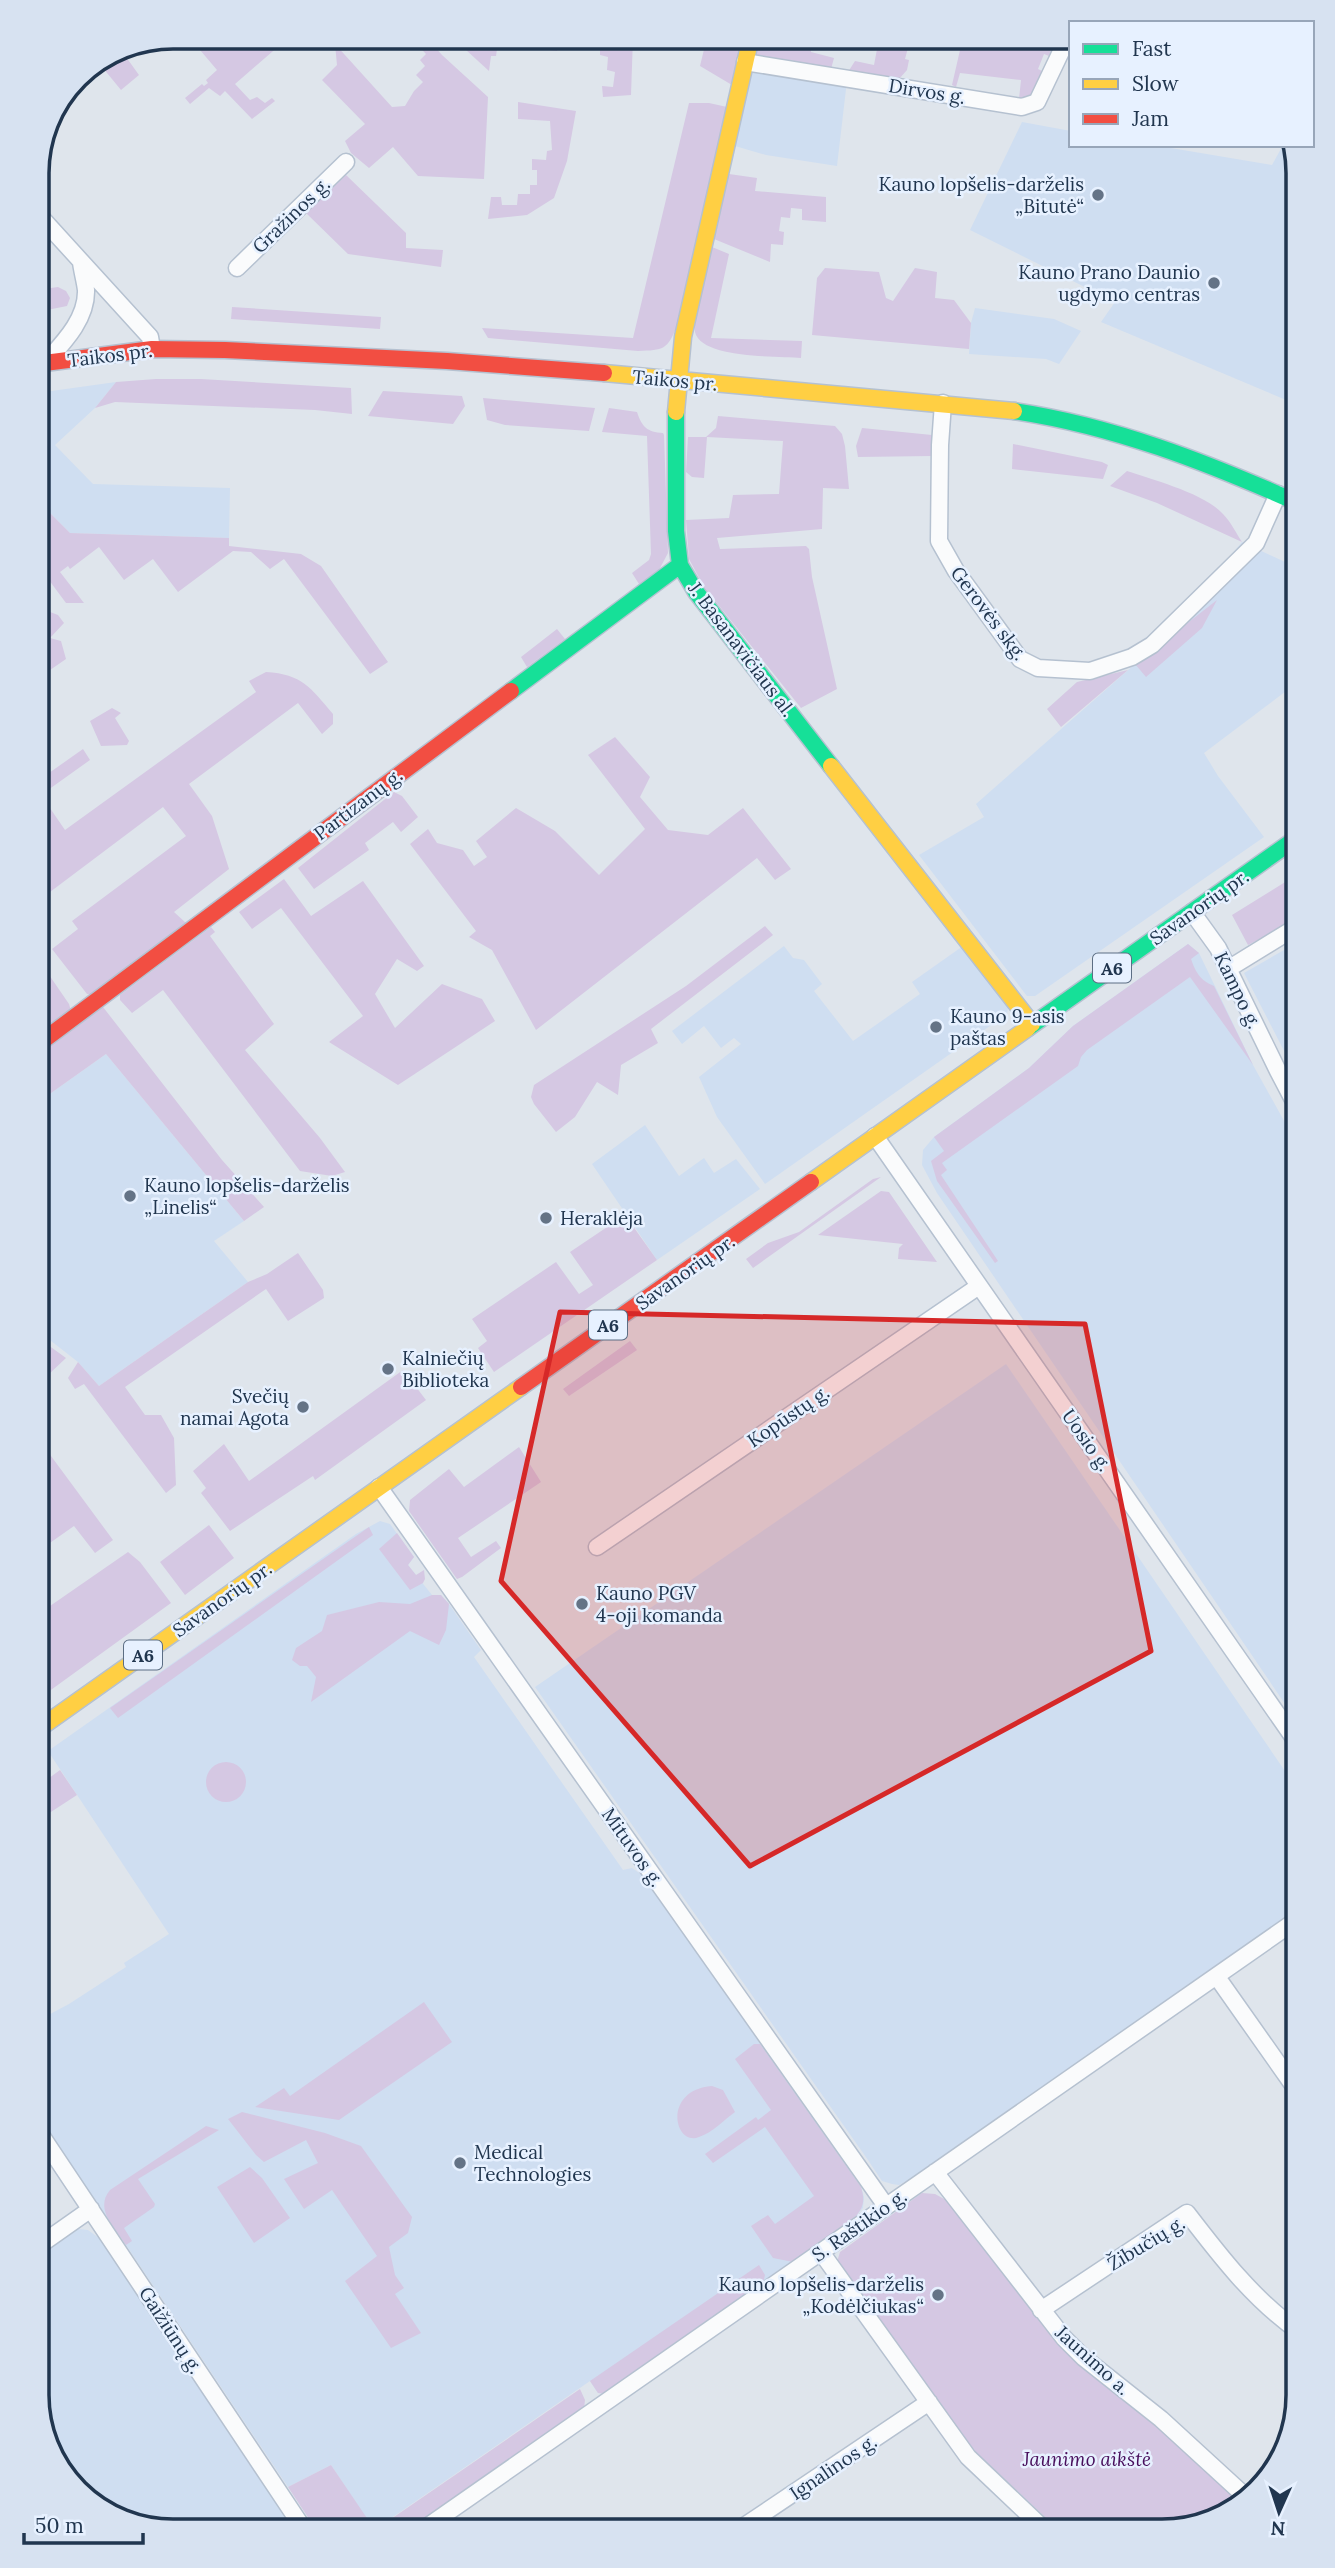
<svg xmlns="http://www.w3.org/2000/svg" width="1335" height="2568" font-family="Lora,serif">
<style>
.built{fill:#cfdef1}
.green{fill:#d5c8e3}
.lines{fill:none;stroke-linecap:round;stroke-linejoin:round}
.street-casing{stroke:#b5c1d0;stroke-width:19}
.fast-casing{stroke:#b5c1d0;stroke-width:19}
.slow-casing{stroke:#b5c1d0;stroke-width:19}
.jam-casing{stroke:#b5c1d0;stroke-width:19}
.street{stroke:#fafbfc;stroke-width:16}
.fast{stroke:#16e098;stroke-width:16}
.slow{stroke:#ffcf43;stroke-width:16}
.jam{stroke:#f24e42;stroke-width:16}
.marked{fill:#d62828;fill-opacity:0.2;stroke:#d62828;stroke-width:5;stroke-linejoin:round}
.poi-dot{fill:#647386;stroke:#e7f1ff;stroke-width:2.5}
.labels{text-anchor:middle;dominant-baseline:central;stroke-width:5;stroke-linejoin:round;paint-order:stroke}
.shield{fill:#e7f1ff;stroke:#5c6e84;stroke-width:2}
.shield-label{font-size:18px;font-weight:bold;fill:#21364f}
.street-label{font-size:19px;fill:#21364f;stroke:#e7f1ff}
.poi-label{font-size:19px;fill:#21364f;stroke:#e7f1ff;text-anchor:start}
.park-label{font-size:19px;font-style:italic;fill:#470e5c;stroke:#e7f1ff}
.rim{fill:none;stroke:#21364f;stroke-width:3.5}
</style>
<rect width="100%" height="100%" fill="#dfe5ec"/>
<path class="built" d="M756,56l92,16 -11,94 -71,-11 -31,-9z
M1022,122l49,9v14h82l119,20 11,-20h10l5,28v232l-197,-83 14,-20 -145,-72z
M975,308l79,11 27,12 -22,33 -13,-5 -77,-5 2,-31z
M116,382l-21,26 -40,37 38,39 137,4 -1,50 -159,-5 -33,-33 10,-12 -10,-10v-85z
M1242,542l56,26v114l-94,71 14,23 46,61 -229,159h-8l-108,-141 65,-38 -8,-13 159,-140 31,-39 39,-39z
M1298,942v136l-54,-105z
M1188,944l11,9 54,112 45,81v577l-361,-530 -15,-28 1,-15 11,-13 95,-69 44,-42z
M784,946l9,12 11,2 18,24 -8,7 39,50 67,-47 -8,-12 51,-36 45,62 -1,6 -242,170 -48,-67 -18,-40 42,-33 -7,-6 -13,10 -17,-22 -22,18 -10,-13z
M106,1054l138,167 -30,20 34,41 -149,104 -21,-24 -41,-32v-227z
M645,1125l34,51 25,-18 10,15 22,-14 24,30 -103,71 -65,-96z
M1006,1364l292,426v119l-382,267 -17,9 -7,-1 -10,-3 -14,-21 -333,-473z
M380,1521l10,3 24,33 -6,8 24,30h9l8,9 32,46 -7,7 149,213 9,-2 9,6 220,313 3,10 -1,11 -8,9 -249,177 -8,-1 -8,-12 -216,149 -43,-65 -43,22 -162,-242 -89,-129v-95l32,-17 57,-37 -2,-4 45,-29 -121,-183 308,-217z
M77,2229l11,1 11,8 195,293h-130l-67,-23 -50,-60 -10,-53v-139z"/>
<path class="green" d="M189,37h96l2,2 -52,45 15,16 7,-3 8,6 7,-5 3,3 -23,18 -27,-28 -5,5 -11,-8 -19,16 -5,-6 17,-14 2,2 4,-3 -2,-3 11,-10z
M410,37h16l16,18 46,42 -4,82 -66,-3 -25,-29 -24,21 -18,-15 -6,-12 20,-17 -43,-44 15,-15 -2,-21 57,63 13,-1 9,-15 9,-9 -7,-7 9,-9 -5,-6 6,-6z
M457,37h176l-2,58 -28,2 -1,-11 11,1 2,-15 -8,-2 1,-13 -8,-2v-6l-42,-6 -1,8 -29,-4v-7l-18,-2 -1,5 -11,-1 -2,14h-5l-2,15 -35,-32z
M707,37h36l-11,48 -32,-19z
M761,37h43l-2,9 9,3v3l23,6 -3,11 -75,-13z
M860,37h54l-2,7h-3l-4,15 4,1 -2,10 -8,9 -51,-7 7,-11 19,4 4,-21 -19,-4z
M963,37h87l5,2 -6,17 -5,-2 -6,15 4,2 -10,24 -13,4 2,-19 -61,-7 -4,14 -4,-2z
M124,46l-3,4 18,25 -18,15 -23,-28z
M518,102l58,9 -9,50 -13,37 -27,17 -39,4 3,-22h10l1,8h15l1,-11h12v-9h7v-15h-5v-11l14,1 1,-9 5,-1 -2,-29 -32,-2z
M689,103h20l18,4 -50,219c-10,24 -13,24 -39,25l-150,-13 -6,-10 151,10z
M729,174l28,4 -2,13 71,6v25l-24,-2v-11l-11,-1 -1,10 -9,-1 -2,14 5,1 -1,13 -12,-1 -1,18 -56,-23z
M346,175l60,58v15l37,2 -2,17 -93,-13 -42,-41z
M712,247l17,7 -18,84 91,3 -1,17c-22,-2 -100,1 -106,-26 -3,-14 13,-68 17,-85z
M825,268l54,4 7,26 7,3 22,-33 22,4 -2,26 19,2 17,23 -2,26 -157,-14 5,-57z
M58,287l8,4 4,7 -3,8 -30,6v-22z
M232,307l149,10 -1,12 -149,-10z
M156,379h45l150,9 1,26 -37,-4 -200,-8 -20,6 21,-26z
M383,391l79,5 3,10 -12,18 -85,-8z
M483,398l112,10 -6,23 -84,-6 -18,-5z
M609,408l28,4c5,15 10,20 26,21l1,2 4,118 -9,17 -20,14 -7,-11 17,-13 2,-6 -4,-118 -45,-4z
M718,416l117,10 7,8 3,12 4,43 -26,-1 -1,41 -105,9 3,11 86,-3 3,3 3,28 25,112 -36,19 -97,-121 -15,-28 -3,-39 43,-2 4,-23 46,-1 4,-53 -76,-4 -3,41 -12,-1 -6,-5 2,-35h18l10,-9z
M862,428l70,7 5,10 -5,11 -74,1 -2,-11z
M1013,444l89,18 6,3 -5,14 -91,-10z
M1127,471c26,9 77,22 96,43 8,8 13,19 19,28l-85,-39 -47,-17z
M37,500l33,33 159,5v8l72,8 20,12 67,96 -18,12 -86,-115 -14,10 -19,-17 -18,-1 -55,41 -25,-33 -29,21 -25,-33 -29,22 -2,-3 -8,6 24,31h-18l-29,-39z
M1217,600l-15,28 -56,49 -11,-13z
M37,607l21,8 6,8 -14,15 11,3 5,18 -29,20z
M557,629l8,10 -38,28 -6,-10z
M1128,670l-67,57 -14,-18 30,-27z
M266,672c36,2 45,16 67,42v10l-11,10 -24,-31 -109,81 23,32 17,53 -55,43 12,11 -94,72 -5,-1 -35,-45 26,-20 -6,-8 114,-85 -23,-29 -113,85 -13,-18v-118l12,17 34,-24 7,11 -49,35 24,35 191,-138 -7,-11z
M112,708l9,5 -6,5 14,23 -2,4 -26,1 -11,-25z
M615,737l35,40 -10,20 28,33 40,5 35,-27 48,61 -16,11 -18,-22 -221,172 -44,-80 -23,-13 7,-6 -66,-87 18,-15 9,14 26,7 11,16 13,-9 -11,-16 40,-33 39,23 44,44 46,-46 -57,-74z
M394,792l8,4 16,21 -17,15 -8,-10 -28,21 4,7 -55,39 -16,-21z
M1298,874v45l-50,26 -16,-30z
M284,879l27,37 52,-35 61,85 -7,5 -20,-12 -22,35 20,34 47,-44 40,15 13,22 -97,64 -69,-43 34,-26 -82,-108 -29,21 -13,-17z
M765,926l8,9 -122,94 7,14 -37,22 -3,30 -21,-13 -22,35 -19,15 -22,-28 -3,-7 3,-12 152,-99z
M211,927l4,5 -5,4 64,88 -29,26 75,88 25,34 -13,4 -32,-5 -137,-181 -31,23 -12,-13v-5z
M1188,944l11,9 -8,6c5,14 9,21 23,27l39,79 -63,-88 -103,73 -6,7 -3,9 -136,97 5,7 -6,5 57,86 -3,2 -58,-82 -6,-20 13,-10 -10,-14 95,-69 44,-42z
M45,969l24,35 2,7 -34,25v-62z
M103,1007l119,153 42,47 -20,14 -138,-167 -69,49v-47z
M881,1177l-128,91 -7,-9 22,-16 31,-11 74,-53z
M881,1191l8,1 48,70 -39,-3 1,-11 4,-4 -85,-9z
M625,1215l32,45 -163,112 -16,-24 9,-7 -15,-22 84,-57 23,32 14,-9 -23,-33z
M298,1253l25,37 1,8 -36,23 -22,-32 -141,98 20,28h16l13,23 2,47 -10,8 -82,-109 -9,5 -7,-11 10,-16 21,24 149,-104 19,-8z
M37,1337l29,21 -19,18 -10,-15z
M630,1341l7,9 -68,46 -6,-7z
M403,1370l23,30 -111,80 -2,-4 -83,55 -29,-38 5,-5 -13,-17 31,-27 25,37z
M37,1437l76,103 -18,13 -21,-27 -37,26z
M519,1447l22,35 -83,56 13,19 25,-16 5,7 -39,29 -5,2 -48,-68 1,-11 39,-31 15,18z
M209,1525l25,33 -49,37 -25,-33z
M369,1527l4,8 -255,183 -8,-10z
M397,1533l17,24 -6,8 8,10 8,-5 1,9 -2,4 -13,7 -31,-41z
M128,1552l12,10 31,41 -134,97v-85z
M432,1595h9l8,9 -3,26 -7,15 -29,-14 -99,71 5,-25 -9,-11h-7l-8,-6 4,-12 26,-17 5,-16 52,-13 31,2z
M206 1782a20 20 0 1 1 40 0a20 20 0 1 1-40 0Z
M60,1770l17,25 -40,26v-34z
M424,2002l28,40 -113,78 -84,-13 29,-19 6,8z
M754,2044h6l101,143c4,13 3,20 -6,30l-62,45 -20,-4 -22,-32 17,-11 7,9 39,-28 -49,-69 -52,36 -8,-9 51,-37 2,3 13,-10 -36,-51z
M712,2086l11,4 12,22c-10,7 -23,21 -36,25 -25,10 -37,-47 13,-51z
M242,2112l83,21 36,13 51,71 -4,16 -19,14 6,28 9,13 -9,6 26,39 -30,15 -46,-67 32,-25 -45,-66 -28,19 -20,-30 34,-16 -12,-23 -42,22 -8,-7 -28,-36z
M206,2126l13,4 -81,49 17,25 -1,3 -30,21 8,13 -6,4c-11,-17 -32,-36 -16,-55z
M250,2167l12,11 28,40 -36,25 -37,-56z
M922,2193l13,1 11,6 104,134 128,108 62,57 -25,22 -53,10h-102l-83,-78 -25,-30 -115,-161 3,-10z
M759,2265l6,10 -2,8 -157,111 -8,-1 -8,-12z
M580,2389l5,11 -1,9 -176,122h-91l-29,-44 43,-22 44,65z"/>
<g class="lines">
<g class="street-casing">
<path id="street" d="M745,62l277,45 15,-5 31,-65
M37,213l113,124 2,12
M237,268l109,-106
M45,363c18,-20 42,-44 41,-73 -1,-9 -4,-19 -5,-28
M943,403l-3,42 -1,96 17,30 64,88 18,9 52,3 42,-14 20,-12 104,-102 22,-49
M1192,912l26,36 60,123 20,38
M1228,969l70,-43
M875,1136l423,608
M379,1487l507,719
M597,1547l382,-261
M1217,1977l81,115
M37,2129l268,402
M935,2172l129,166 20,20 77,61 84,77
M37,2247l54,-38
M821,2252l147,205 78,74
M1041,2310l146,-97c33,43 66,86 111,118
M421,2531l877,-612
M737,2531l192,-129"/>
</g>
<g class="fast-casing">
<path id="fast" d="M1014,411c100,15 192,51 284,92
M676,412v119l4,34 16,27 135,174
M511,691l169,-126
M1028,1028l270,-191"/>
</g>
<g class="slow-casing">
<path id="slow" d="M604,373l410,38
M676,412l7,-75 68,-300
M831,766l201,258
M811,1182l217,-154
M37,1730l484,-343"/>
</g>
<g class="jam-casing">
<path id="jam" d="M37,364l115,-15 73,1 222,11 157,12
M37,1045l474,-354
M521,1387l290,-205"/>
</g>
<use href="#street" class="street"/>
<use href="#fast" class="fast"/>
<use href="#slow" class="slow"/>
<use href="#jam" class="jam"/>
</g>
<path class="marked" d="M560,1312l525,12 66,327 -401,215 -249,-285z"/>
<g class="poi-dot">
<circle cx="1098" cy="195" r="7"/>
<circle cx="1214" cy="283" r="7"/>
<circle cx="936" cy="1027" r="7"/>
<circle cx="130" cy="1196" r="7"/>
<circle cx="546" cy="1218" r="7"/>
<circle cx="388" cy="1369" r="7"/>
<circle cx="303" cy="1407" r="7"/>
<circle cx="582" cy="1604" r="7"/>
<circle cx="460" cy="2163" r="7"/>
<circle cx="938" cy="2295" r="7"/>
</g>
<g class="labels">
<g class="shield">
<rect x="1093" y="953.5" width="38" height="29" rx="5"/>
<rect x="589" y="1310.5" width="38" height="29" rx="5"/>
<rect x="124" y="1640.5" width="38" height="29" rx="5"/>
</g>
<g class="shield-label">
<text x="1112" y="968">A6</text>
<text x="608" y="1325">A6</text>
<text x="143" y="1655">A6</text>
</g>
<g class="street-label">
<text transform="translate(927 91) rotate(9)">Dirvos g.</text>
<text transform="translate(291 215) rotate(-44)">Gražinos g.</text>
<text transform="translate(110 355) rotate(-7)">Taikos pr.</text>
<text transform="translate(675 380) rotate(5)">Taikos pr.</text>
<text transform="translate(989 613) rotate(53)">Gerovės skg.</text>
<text transform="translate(742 649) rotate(53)">J. Basanavičiaus al.</text>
<text transform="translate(358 804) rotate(-37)">Partizanų g.</text>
<text transform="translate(1199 907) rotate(-35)">Savanorių pr.</text>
<text transform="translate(1238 990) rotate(64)">Kampo g.</text>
<text transform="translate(685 1272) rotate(-35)">Savanorių pr.</text>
<text transform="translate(788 1416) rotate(-34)">Kopūstų g.</text>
<text transform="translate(1087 1440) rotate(55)">Uosio g.</text>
<text transform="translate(222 1599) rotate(-35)">Savanorių pr.</text>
<text transform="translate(633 1847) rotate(55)">Mituvos g.</text>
<text transform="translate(859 2225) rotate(-35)">S. Raštikio g.</text>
<text transform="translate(1146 2243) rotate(-31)">Žibučių g.</text>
<text transform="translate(171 2330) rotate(57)">Gaižiūnų g.</text>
<text transform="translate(1093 2360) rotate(42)">Jaunimo a.</text>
<text transform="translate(833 2467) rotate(-34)">Ignalinos g.</text>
</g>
<g class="poi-label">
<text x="1084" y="184" text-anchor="end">Kauno lopšelis-darželis<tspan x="1084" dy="22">„Bitutė“</tspan></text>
<text x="1200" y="272" text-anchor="end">Kauno Prano Daunio<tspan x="1200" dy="22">ugdymo centras</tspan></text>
<text x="950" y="1016">Kauno 9-asis<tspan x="950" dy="22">paštas</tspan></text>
<text x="144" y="1185">Kauno lopšelis-darželis<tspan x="144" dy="22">„Linelis“</tspan></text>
<text x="560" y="1218">Heraklėja</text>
<text x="402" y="1358">Kalniečių<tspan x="402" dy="22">Biblioteka</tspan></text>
<text x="289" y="1396" text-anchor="end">Svečių<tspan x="289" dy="22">namai Agota</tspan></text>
<text x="596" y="1593">Kauno PGV<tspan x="596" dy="22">4-oji komanda</tspan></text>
<text x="474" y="2152">Medical<tspan x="474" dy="22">Technologies</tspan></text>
<text x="924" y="2284" text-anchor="end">Kauno lopšelis-darželis<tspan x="924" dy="22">„Kodėlčiukas“</tspan></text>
</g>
<g class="park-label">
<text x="1087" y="2459">Jaunimo aikštė</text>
</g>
</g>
<path d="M0 0H1335V2568H0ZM173 49H1162A124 124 0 0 1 1286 173V2395A124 124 0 0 1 1162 2519H173A124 124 0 0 1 49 2395V173A124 124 0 0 1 173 49Z" fill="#d7e2f1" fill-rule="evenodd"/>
<path class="rim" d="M173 49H1162A124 124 0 0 1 1286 173V2395A124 124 0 0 1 1162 2519H173A124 124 0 0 1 49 2395V173A124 124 0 0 1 173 49Z"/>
<rect x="1069" y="21" width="245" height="126" fill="#e7f1ff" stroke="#98a6b9" stroke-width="2"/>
<rect x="1083" y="44" width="35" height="10" fill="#16e098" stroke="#98a6b9" stroke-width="2"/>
<text x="1132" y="56" font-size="21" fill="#21364f">Fast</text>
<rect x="1083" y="79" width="35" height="10" fill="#ffcf43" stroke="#98a6b9" stroke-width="2"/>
<text x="1132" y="91" font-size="21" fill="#21364f">Slow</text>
<rect x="1083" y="114" width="35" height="10" fill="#f24e42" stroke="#98a6b9" stroke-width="2"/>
<text x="1132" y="126" font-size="21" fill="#21364f">Jam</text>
<g transform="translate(1279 2512) rotate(183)" stroke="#e7f1ff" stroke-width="5" paint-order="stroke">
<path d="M0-5L12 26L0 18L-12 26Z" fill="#21364f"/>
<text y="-10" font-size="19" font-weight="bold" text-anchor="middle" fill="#21364f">N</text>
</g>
<path d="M24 2533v10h119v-10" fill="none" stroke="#21364f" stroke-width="3.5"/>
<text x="35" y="2533" font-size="21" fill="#21364f" stroke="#e7f1ff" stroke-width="5" paint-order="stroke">50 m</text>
</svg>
